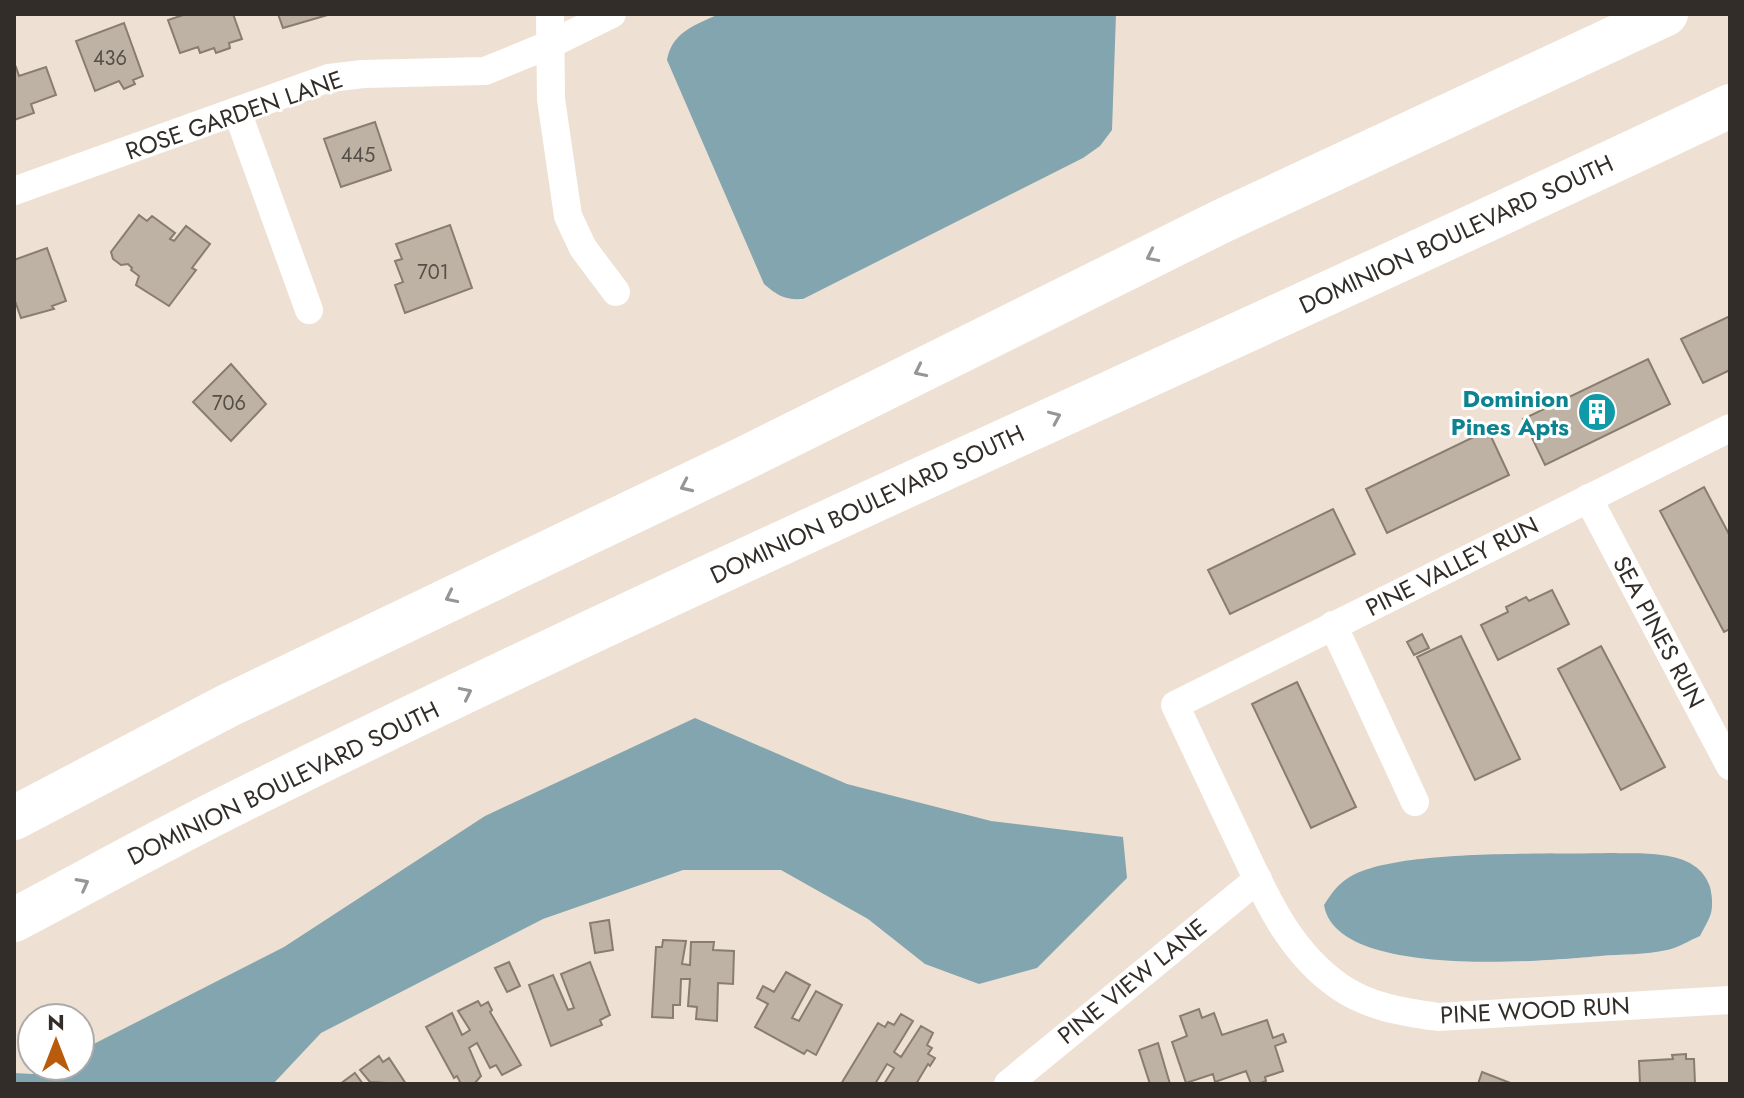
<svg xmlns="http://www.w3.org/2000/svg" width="1744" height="1098" font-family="Jost,sans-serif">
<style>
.water{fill:#83a5af}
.building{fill:#beb2a4;stroke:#887d6f;stroke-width:2}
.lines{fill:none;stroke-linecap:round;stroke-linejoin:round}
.minor{stroke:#fff;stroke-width:28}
.motorway{stroke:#fff;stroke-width:44}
.oneway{stroke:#989694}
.labels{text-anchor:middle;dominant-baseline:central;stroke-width:6;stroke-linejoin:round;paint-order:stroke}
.number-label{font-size:20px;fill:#554e47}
.street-label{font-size:24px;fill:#322d28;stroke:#fff}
.culture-label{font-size:24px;font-weight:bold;fill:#0d838f;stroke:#fff;text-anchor:end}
</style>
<rect width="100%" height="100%" fill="#eee1d3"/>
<path class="water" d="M719,14h397l-4,116 -12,16 -17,12 -280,141c-18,1 -25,-3 -39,-15l-97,-224c5,-28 28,-35 52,-46z
M695,718l152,66 144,37 132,16 4,41 -90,90 -58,16 -54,-20 -57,-45 -87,-49h-98l-140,49 -222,114 -48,51h-259v-11l19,1 17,-8h30v-15l204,-104 201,-131z
M1609,853c32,1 89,-5 101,34 2,8 3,18 1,26 -2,7 -7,15 -11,23 -10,4 -22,12 -33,14 -21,5 -46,4 -67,6 -56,5 -264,24 -276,-51 7,-11 13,-20 24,-27 46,-30 201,-23 261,-25z"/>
<path class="building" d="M186,14h47l9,25 -13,4 1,5 -14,5 -2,-5 -14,5 -2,-6 -18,6 -12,-33z
M278,14h53l-48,14z
M124,23l19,53 -10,4 2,4 -11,5 -5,-8 -24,10 -19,-50z
M16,67l3,9 27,-9 10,28 -25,9 3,9 -20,7v-52z
M375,122l16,48 -50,17 -17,-48z
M139,215l8,6 5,-5 23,17 -5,6 4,2 12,-15 24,18 -18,24 4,2 -27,36 -33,-21 3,-9 -8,-6 1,-2 -4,-4 -7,1 -8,-6 -2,-7z
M450,225l22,63 -67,25 -10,-28 8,-3 -8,-21 7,-2 -6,-15z
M47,248l19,53 -14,5 2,3 -33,9 -7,-20v-38z
M1730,316v54l-27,13 -22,-44z
M1648,359l22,45 -125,61 -22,-46z
M231,364l35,40 -35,37 -38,-39z
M1488,430l21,45 -122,58 -21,-44z
M1704,487l26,49v93l-6,3 -64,-121z
M1333,509l22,45 -125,60 -22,-44z
M1552,590l17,34 -71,36 -17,-35 27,-13 -2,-5 20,-10 3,4z
M1422,634l7,14 -15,7 -7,-13z
M1461,636l59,123 -45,21 -58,-123z
M1601,646l64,121 -44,23 -63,-121z
M1297,682l59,125 -45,21 -59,-124z
M609,920l4,30 -18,3 -5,-30z
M663,940l23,1 -4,23 8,1 1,-23h23l-1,8 21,1 -1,33 -15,-1 -1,38 -21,-2 1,-12 -9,-1 2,-27h-9l-1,26h-7v13l-21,-1 4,-70h6z
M509,962l11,24 -13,6 -12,-24z
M590,962l20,53 -10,5 2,5 -51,21 -22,-61 24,-10 15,35 6,-2 -13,-34z
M786,972l24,13 -18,33 7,3 17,-30 26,14 -26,50 -9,-5 -3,4 -49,-27 13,-23 -11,-6 6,-12 11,6z
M478,1001l3,5 7,-4 4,8 -2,2 31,53 -19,10 -6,-10 -6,3 -13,-25 -8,5 12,28 -7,8h-13l-4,-8 -3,2 -28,-51 26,-14 10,22 8,-5 -12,-19z
M1199,1009l3,9 12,-5 8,22 45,-15 6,18 10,-4 3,8 -11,4 8,25 -18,6 1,4 -8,3h-7l-5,-13 -31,11 -2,-8 -27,9 -14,-41 15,-6 -7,-20z
M901,1014l12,7 -19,31 7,5 20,-31 12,7 -6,12 5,3 -4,6 7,4 -5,8 -2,-2 -12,20h-32l10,-16 -7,-4 -12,20h-34l37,-61 7,4 3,-5 6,3z
M1158,1043l12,41h-20l-11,-34z
M1686,1054v5h8l1,25h-55l-1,-23 34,-2 -1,-4z
M379,1056l4,6 6,-4 17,26 -36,-2 -10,-12z
M1482,1072l31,12h-35z
M355,1073l8,11h-23z"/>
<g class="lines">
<path class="minor" d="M550,14l1,85 17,117 15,32 33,44
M237,111l72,199
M14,191l315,-113 34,-4 122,-3 66,-27 61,-30
M1730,428l-555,277c20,42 40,84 60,127 28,58 50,117 105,155 29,20 63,25 98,30l292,-17
M1588,498l142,268
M1333,625l82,177
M1008,1084l250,-205"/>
<path class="motorway" d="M14,818l213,-112 518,-248 477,-237 444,-207
M14,920c76,-40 151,-82 228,-120 490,-243 994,-459 1488,-694"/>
</g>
<defs><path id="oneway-chevron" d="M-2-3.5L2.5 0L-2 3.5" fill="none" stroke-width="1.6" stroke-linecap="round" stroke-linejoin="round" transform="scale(2)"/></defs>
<g class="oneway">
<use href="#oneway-chevron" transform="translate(1152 256) rotate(154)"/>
<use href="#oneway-chevron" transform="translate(920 371) rotate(154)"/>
<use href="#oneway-chevron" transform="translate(1055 417) rotate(-24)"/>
<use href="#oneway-chevron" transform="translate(686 486) rotate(155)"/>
<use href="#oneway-chevron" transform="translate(451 597) rotate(154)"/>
<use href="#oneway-chevron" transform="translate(466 693) rotate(-26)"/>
<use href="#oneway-chevron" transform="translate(83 884) rotate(-28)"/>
</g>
<defs>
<g id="building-disc" transform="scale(2)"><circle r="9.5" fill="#0f9aa8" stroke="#fff"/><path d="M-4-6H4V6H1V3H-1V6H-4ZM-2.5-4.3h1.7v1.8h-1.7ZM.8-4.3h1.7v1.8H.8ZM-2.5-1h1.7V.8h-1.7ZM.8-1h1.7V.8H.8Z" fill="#fff"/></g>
</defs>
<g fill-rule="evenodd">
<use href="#building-disc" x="1597" y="412"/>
</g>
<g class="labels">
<g class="number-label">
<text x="110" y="58">436</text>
<text x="358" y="155">445</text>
<text x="433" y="272">701</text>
<text x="229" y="403">706</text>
</g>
<g class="street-label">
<text transform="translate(234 115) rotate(-19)">ROSE GARDEN LANE</text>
<text transform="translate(1456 234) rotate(-25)">DOMINION BOULEVARD SOUTH</text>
<text transform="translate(867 504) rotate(-25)">DOMINION BOULEVARD SOUTH</text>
<text transform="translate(1452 566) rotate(-27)">PINE VALLEY RUN</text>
<text transform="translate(1659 632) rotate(62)">SEA PINES RUN</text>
<text transform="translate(283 783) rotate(-26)">DOMINION BOULEVARD SOUTH</text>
<text transform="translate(1132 981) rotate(-39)">PINE VIEW LANE</text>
<text transform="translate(1535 1010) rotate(-3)">PINE WOOD RUN</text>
</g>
<g class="culture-label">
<text x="1569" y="398">Dominion<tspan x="1569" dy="28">Pines Apts</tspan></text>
</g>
</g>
<rect width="1744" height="1098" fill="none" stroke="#322d28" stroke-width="32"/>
<g transform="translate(56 1042)"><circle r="38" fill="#ffffff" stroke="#adaba9" stroke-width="2"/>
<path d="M0-6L14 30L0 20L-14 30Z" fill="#b95b0c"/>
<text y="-12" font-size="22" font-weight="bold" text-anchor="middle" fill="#322d28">N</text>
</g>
</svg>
